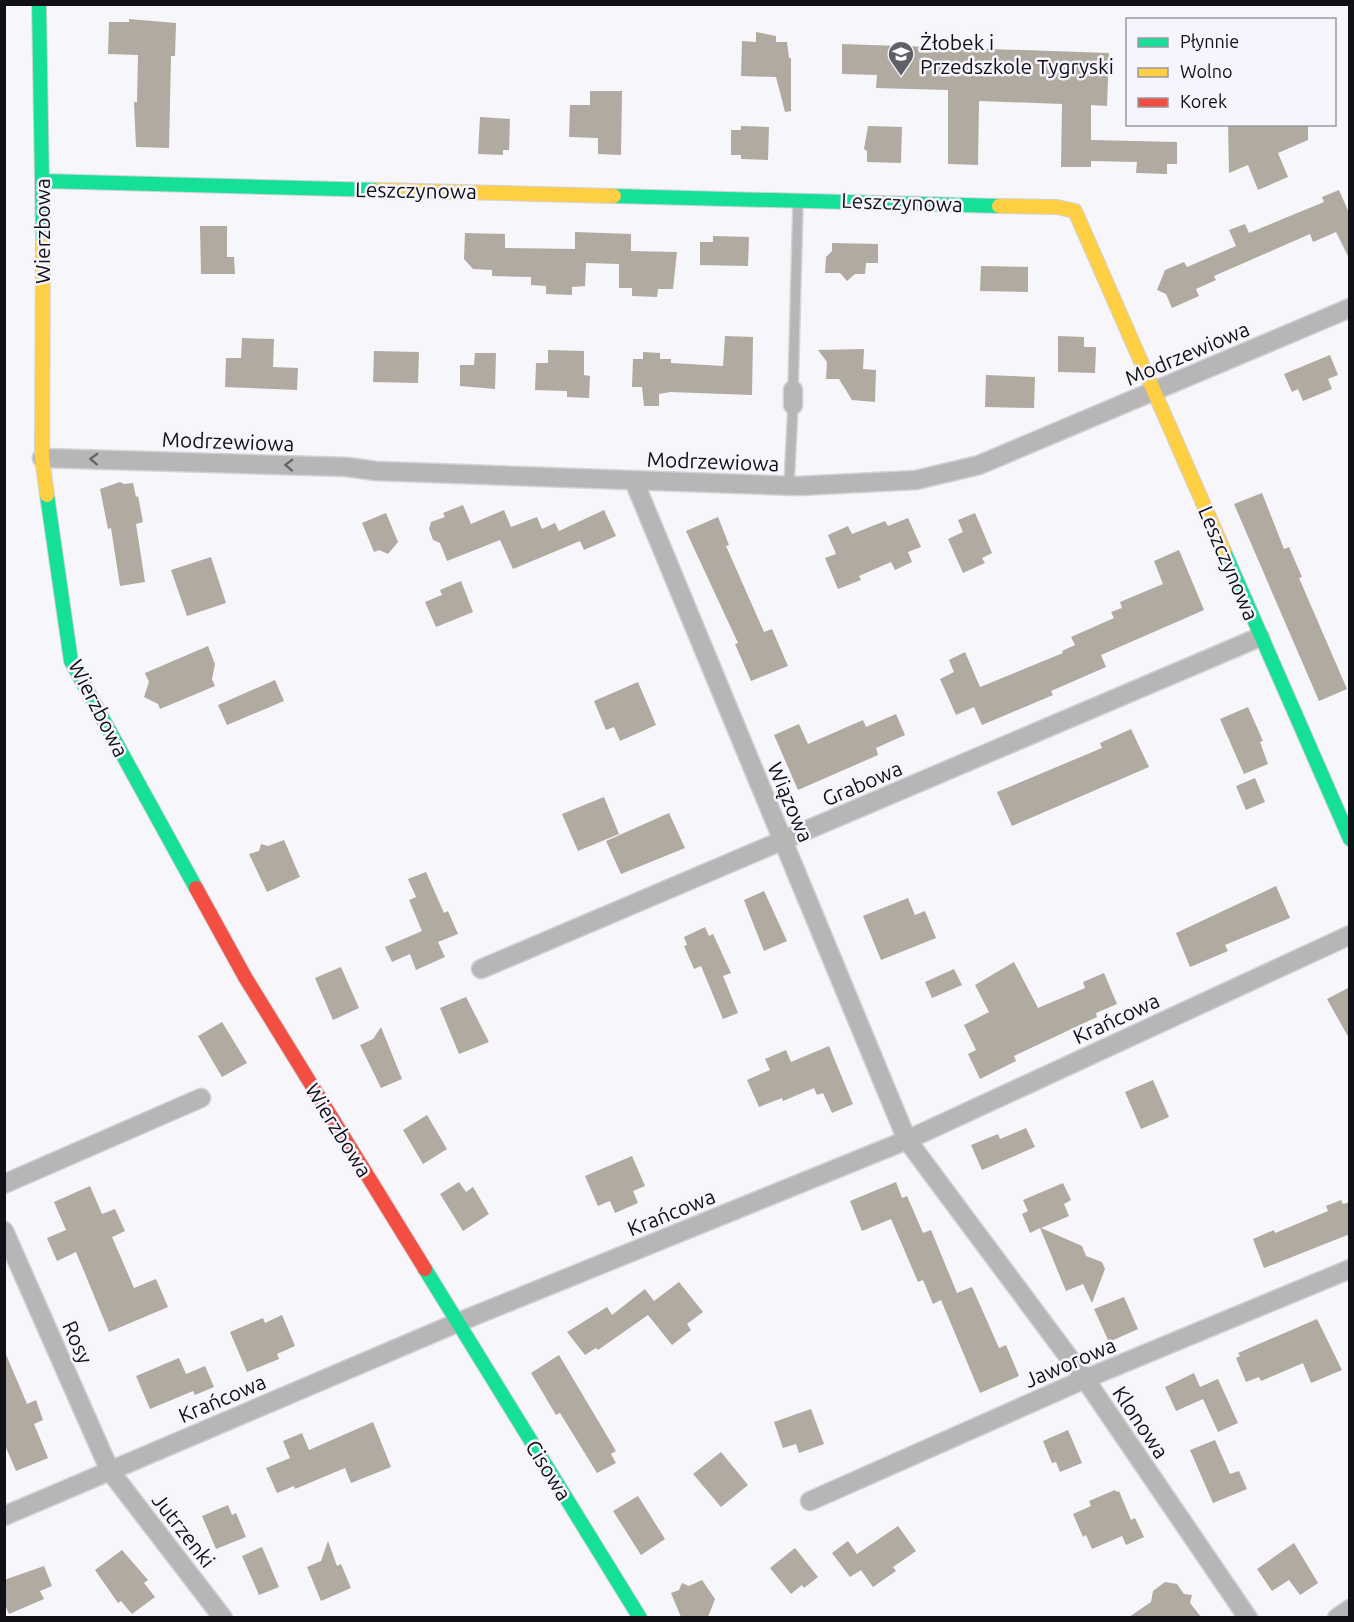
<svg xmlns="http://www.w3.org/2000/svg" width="1354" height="1622" font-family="Ubuntu,sans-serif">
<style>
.building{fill:#b1aaa0}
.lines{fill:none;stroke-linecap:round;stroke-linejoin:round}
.lane-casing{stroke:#d3d2d6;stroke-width:12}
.street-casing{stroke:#d3d2d6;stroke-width:21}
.fast-casing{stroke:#d3d2d6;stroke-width:16}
.slow-casing{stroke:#d3d2d6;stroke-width:16}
.jam-casing{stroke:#d3d2d6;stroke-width:16}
.lane{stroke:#b7b5b5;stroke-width:9}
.street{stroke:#b7b5b5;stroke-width:18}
.fast{stroke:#16e098;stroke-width:14}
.slow{stroke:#ffcf43;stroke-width:14}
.jam{stroke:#f24e42;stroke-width:14}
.oneway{stroke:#646266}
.labels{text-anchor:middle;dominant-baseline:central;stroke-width:5;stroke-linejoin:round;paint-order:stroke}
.poi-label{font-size:21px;fill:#121017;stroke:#f6f4fd;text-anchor:start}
.street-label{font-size:21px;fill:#121017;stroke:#f6f4fd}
</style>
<rect width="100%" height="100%" fill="#f7f6fb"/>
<path class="building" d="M129,19l47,4 -1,33h-4l-2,92 -33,-1 -2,-45h3l1,-47 -30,-1 1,-32h20z
M756,32l20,4v6h11l2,16h2v53l-6,1 -9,-35 -35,-1 1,-35 14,1z
M842,44l267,9 -2,53 -16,-1v35l86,2v22h-10v10l-31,-1 1,-11 -46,-1v6h-30l1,-63 -83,-3 -1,64 -30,-1v-74l-72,-2 1,-13 -35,-1z
M590,91h32l-1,64 -23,-1v-16l-29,-1 1,-32h20z
M480,117l30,2 -1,31h-6v5l-25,-1z
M1228,124h80v16l-30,13 10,24 -30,13 -10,-25 -19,8z
M741,126l28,1 -1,33 -27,-1v-4h-10v-25h10z
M868,126l34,1 -1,36 -34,-1v-11l-3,-2z
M1339,190l11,25v45l-14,-28 -23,10 -3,-8 -96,42 2,4 -20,9 3,7 -27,12 -6,-14 -9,-4 8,-20 19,-8 3,5 49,-21 -7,-16 16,-6 4,9 75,-31 -2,-5z
M200,226h27v31h7l1,17h-34z
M575,232l56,2v17l46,1 -4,37h-15l-1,8 -25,-1v-8h-13v-24l-33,-1 -1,23 -13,1v8l-26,-1v-8l-15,-1v-8l-39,-1v-6l-19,-1 -9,-10 1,-26 40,1v14l70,1z
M713,236l36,1 -1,29 -48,-1v-23h13z
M832,243l46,1v19h-12l-1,11h-10l-8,7 -7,-8h-15l1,-16 6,-6z
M981,266l47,1v25l-48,-1z
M725,336l28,1 -1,58 -82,-3 -11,2v12h-15l-2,-19h-10l1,-28h10v-7l17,1v6h11v4l52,3z
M1058,336l26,1v10h12l-1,26 -37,-1z
M242,338l32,1 -1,28 25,1 -1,22 -72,-3 1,-29h15z
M864,349l-1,20 13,1 -1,32 -23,-2 -13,-21h-13l1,-17 -9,-12z
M548,350l36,1v24l6,1 -1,22 -22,-1v-6l-32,-1 1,-27h12z
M374,351l45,1 -1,31 -45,-1z
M475,353h21l-1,36 -35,-3v-21h14z
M1330,355l8,20 -10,4 4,10 -29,12 -5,-12 -6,3 -8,-18z
M986,375l49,2 -1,31 -49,-1z
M120,482l4,2 9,-1 3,14 2,-1 5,26 -7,2 9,58 -25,4 -9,-58 -3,1 -8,-40z
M1262,493l22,56 5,-2 13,30 -3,1 48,111 -28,12 -85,-197z
M463,505l8,19 33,-14 7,17 26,-10 5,12 13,-6 4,8 45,-21 12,26 -32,14 -4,-9 -67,28 -13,-29 -53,21 -7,-18 -7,-3 -4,-11 2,-7 14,-5 -2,-4z
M386,513l12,29 -10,12 -9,-4 -5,2 -12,-29z
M975,513l17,40 -10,5 3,5 -22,10 -15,-34 15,-7 -5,-12z
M718,517l11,28 -3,1 38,86 8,-3 16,37 -37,15 -16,-37 3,-1 -52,-112z
M908,518l13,29 -13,5 4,10 -17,8 -4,-8 -32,14 2,4 -23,9 -13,-31 11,-4 -8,-19 20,-9 4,8 33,-13 3,5z
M1179,550l25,60 -103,45 5,12 -55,24 2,4 -71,30 -8,-18 -18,8 -16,-36 14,-7 -5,-12 16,-8 15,35 83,-34 -1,-2 13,-6 -4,-8 43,-19 -3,-6 11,-4 -2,-6 43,-18 -9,-23z
M211,557l15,46 -39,13 -16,-46z
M461,581l12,31 -37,15 -11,-25 17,-7 -2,-5z
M208,646l7,18 -3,15 3,7 -55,23 -2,-5 -14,-7 5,-15 -4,-9z
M275,680l9,21 -57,24 -9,-20z
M638,682l18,43 -36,16 -6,-14 -8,3 -12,-29z
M1248,707l15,34 -3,1 8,22 -24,10 -24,-55z
M896,714l9,21 -29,13 2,7 -80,35 -24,-55 25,-11 9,20 55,-24 3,7z
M1131,729l18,38 -137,59 -15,-34 105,-44 -2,-5z
M1255,778l10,24 -19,8 -10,-24z
M604,797l15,37 -41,17 -16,-37z
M669,813l16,35 -64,26 -15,-33z
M284,840l16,37 -33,15 -18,-38 10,-3 2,-7 7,2z
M426,872l18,41 4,-2 10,23 -20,8 7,15 -29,13 -6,-16 -18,8 -7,-15 37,-16 -13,-31 7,-3 -8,-18z
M1276,886l14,32 -65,27 3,6 -38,16 -14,-34z
M764,891l23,50 -23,10 -20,-51z
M908,898l7,17 10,-4 11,27 -55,22 -18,-44z
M705,927l4,9 4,-2 18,39 -8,3 15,37 -15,6 -22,-53 -7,3 -10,-23 3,-1 -3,-8z
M1014,962l24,46 47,-20 -2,-6 21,-9 13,31 -21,9 1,4 -83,39 2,5 -36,18 -12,-25 8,-4 -12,-25 25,-13 -14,-27z
M341,967l18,41 -26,12 -18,-42z
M954,969l8,16 -30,13 -7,-16z
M1350,987v53l-23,-41z
M466,997l23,45 -30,12 -19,-46z
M222,1022l25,41 -25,14 -24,-41z
M381,1027l21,52 -21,9 -21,-43 13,-6z
M829,1046l24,58 -21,9 -9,-20 -6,2 -3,-7 -31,13 -1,-3 -23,9 -12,-27 23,-10 -5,-11 21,-9 5,12z
M1153,1080l16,37 -28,12 -16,-37z
M427,1115l20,34 -24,15 -20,-34z
M1026,1128l9,19 -53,23 -11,-25 27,-11 2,5z
M632,1156l13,30 -12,5 5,12 -23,10 -5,-12 -12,5 -13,-30z
M459,1182l7,10 7,-5 16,27 -26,17 -23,-37z
M896,1182l6,16 5,-2 16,37 8,-3 26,63 15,-6 27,61 7,-3 13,31 -39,17 -39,-93 -8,4 -10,-24 -5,2 -27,-63 -29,12 -12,-30z
M1063,1183l8,17 -7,4 5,12 -28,12 41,18 4,10 16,6 3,7 -13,34 -9,-19 -17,7 -26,-63 -10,5 -8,-19 6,-3 -5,-11z
M90,1186l12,28 13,-5 10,22 -13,6 22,51 22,-9 12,28 -59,25 -33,-80 -19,9 -10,-23 19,-8 -12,-28z
M1341,1200l2,4 7,-2v32l-86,34 -11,-29 21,-9 1,3 53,-22 -2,-5z
M679,1282l24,30 -16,12 4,6 -19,15 -24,-30 -50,35 -2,-2 -11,7 -18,-23 40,-25 5,8 33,-26 9,12z
M1124,1297l14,32 -29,13 -15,-33z
M282,1315l13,31 -18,8 2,5 -32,13 -17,-40 33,-14 2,5z
M1317,1319l25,51 -31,13 -8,-20 -42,18 -2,-4 -13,5 -10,-24 4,-2 -2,-3z
M5,1352l22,52 9,-4 7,20 -9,4 14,34 -32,13 -12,-28z
M559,1355l57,96 -5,3 5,9 -19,10 -37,-60 -4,2 -25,-42z
M179,1358l7,16 19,-8 9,21 -19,8 -2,-4 -43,18 -14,-33z
M1194,1373l6,14 18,-8 20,44 -20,9 -15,-33 -27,12 -11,-24z
M811,1409l13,35 -25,9 -3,-9 -13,4 -9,-26z
M373,1422l18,45 -40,16 -6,-15 -50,21 -1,-3 -17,7 -11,-25 24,-10 -7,-17 19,-8 7,17z
M1068,1430l14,33 -22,9 -4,-10 -4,1 -9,-22z
M1215,1440l15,34 9,-3 8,18 -34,14 -23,-53z
M721,1452l27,33 -27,22 -28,-33z
M1115,1490l2,2 2,-1 12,29 4,-2 9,19 -18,8 -4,-9 -30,13 -6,-14 -3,2 -10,-23 18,-8 -2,-5z
M638,1496l27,43 -24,16 -28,-44z
M228,1505l4,10 4,-2 10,24 -30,12 -14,-33z
M898,1526l18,25 -23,16 3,4 -23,16 -12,-17 -11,7 -18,-24 16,-12 9,13z
M328,1541l9,25 4,-2 10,24 -30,13 -14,-34 14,-6z
M1294,1543l24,40 -18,12 -11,-15 -17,11 -15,-22z
M262,1547l17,40 -20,8 -17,-39z
M795,1548l23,29 -14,11 -2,-3 -11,9 -21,-26z
M122,1550l26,30 -4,3 11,14 -23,17 -11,-13 -3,2 -23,-33z
M44,1566l8,20 -12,5 4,8 -35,15 -5,-11v-23z
M702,1580l13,19 -7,18h-27l-10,-24 8,-3 3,-7 7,3z
M1165,1582l12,2 7,10 8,1 -2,8 11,14h-72l22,-15 2,-11z"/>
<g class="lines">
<g class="lane-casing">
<path id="lane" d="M793,390l5,-188
M789,486l4,-81"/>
</g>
<g class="street-casing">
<path id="street" d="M793,405v-15
M42,458l305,9 29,4 422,15 118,-6 63,-15 371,-157
M634,481l273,659 178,239 163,239
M481,969l779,-332
M4,1184l197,-86
M4,1231l106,240 113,147
M810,1501l275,-122 265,-110
M4,1516l455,-194 448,-182 443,-205
M1337,1618l13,-9"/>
</g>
<g class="fast-casing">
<path id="fast" d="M39,4l4,238
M43,181l335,9
M614,196l385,10
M47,495l24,166 125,227
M1224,551l126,288
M425,1269l215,349"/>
</g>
<g class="slow-casing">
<path id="slow" d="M378,190l236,6
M999,206l58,1 18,4 149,340
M43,242l-1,216 5,37"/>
</g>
<g class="jam-casing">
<path id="jam" d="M196,888l49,89 180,292"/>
</g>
<use href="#lane" class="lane"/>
<use href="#street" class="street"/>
<use href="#fast" class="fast"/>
<use href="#slow" class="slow"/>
<use href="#jam" class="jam"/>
</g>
<defs><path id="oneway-chevron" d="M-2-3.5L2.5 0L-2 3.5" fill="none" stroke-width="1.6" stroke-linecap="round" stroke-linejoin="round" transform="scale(1.5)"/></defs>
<g class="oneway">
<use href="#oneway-chevron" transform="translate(94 459) rotate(-178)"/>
<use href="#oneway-chevron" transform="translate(289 465) rotate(-178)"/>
</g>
<defs>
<g id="school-pin" transform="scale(1.35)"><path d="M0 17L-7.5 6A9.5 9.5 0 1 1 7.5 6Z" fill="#626067" stroke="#f6f4fd"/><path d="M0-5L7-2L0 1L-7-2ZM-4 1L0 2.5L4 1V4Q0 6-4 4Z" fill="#fff"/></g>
</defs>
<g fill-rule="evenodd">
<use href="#school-pin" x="901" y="54"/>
</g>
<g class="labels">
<g class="poi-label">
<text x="920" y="42">Żłobek i<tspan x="920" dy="24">Przedszkole Tygryski</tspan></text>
</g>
<g class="street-label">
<text transform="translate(416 190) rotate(1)">Leszczynowa</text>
<text transform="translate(902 202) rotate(2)">Leszczynowa</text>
<text transform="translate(42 231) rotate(-90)">Wierzbowa</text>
<text transform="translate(1187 353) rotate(-23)">Modrzewiowa</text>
<text transform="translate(228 441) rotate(2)">Modrzewiowa</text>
<text transform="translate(713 461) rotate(2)">Modrzewiowa</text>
<text transform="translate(1229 563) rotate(67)">Leszczynowa</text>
<text transform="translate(99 708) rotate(63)">Wierzbowa</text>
<text transform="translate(862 783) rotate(-23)">Grabowa</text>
<text transform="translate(791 802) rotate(67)">Wiązowa</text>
<text transform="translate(1116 1018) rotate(-25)">Krańcowa</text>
<text transform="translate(339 1130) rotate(58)">Wierzbowa</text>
<text transform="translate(671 1212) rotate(-22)">Krańcowa</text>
<text transform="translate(78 1342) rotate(66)">Rosy</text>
<text transform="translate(1070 1362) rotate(-23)">Jaworowa</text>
<text transform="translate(222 1398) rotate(-23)">Krańcowa</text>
<text transform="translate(1141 1422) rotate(56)">Klonowa</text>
<text transform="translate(549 1470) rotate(58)">Cisowa</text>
<text transform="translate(184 1530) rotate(52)">Jutrzenki</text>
</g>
</g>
<rect width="1354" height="1622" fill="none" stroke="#121017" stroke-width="12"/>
<rect x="1126" y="18" width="210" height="108" fill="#f6f4fd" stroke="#9b99a1" stroke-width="1.5"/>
<rect x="1138" y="38" width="30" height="9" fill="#16e098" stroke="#9b99a1" stroke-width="1.5"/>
<text x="1180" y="48" font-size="18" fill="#121017">Płynnie</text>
<rect x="1138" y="68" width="30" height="9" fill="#ffcf43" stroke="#9b99a1" stroke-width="1.5"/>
<text x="1180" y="78" font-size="18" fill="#121017">Wolno</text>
<rect x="1138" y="98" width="30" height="9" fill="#f24e42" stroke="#9b99a1" stroke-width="1.5"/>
<text x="1180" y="108" font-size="18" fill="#121017">Korek</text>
</svg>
